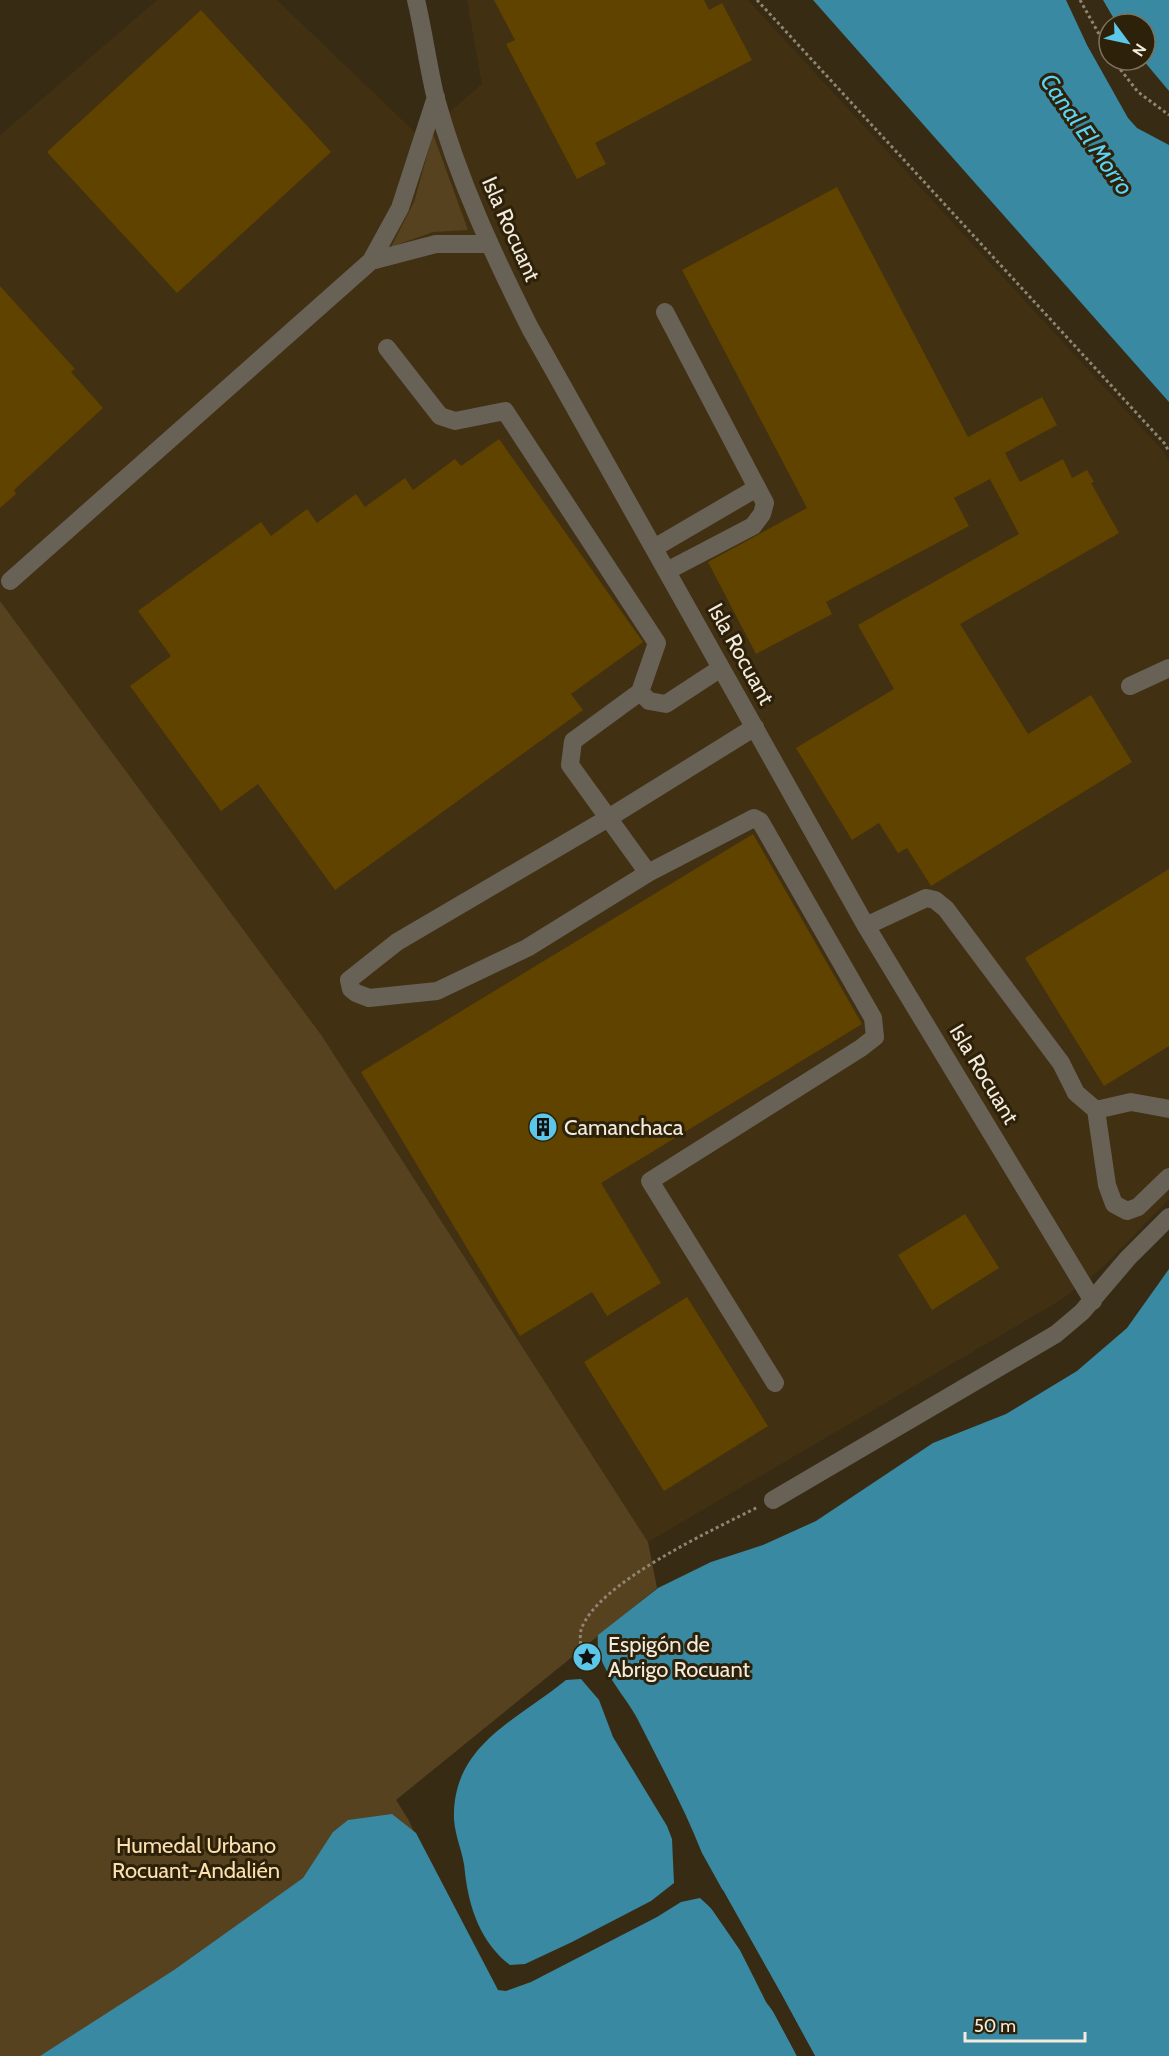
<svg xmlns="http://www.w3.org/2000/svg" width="1169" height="2056" font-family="Cabin,sans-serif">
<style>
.built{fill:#413012}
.green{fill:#56421e}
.water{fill:#3889a1}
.pier{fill:#382b14}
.building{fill:#614300}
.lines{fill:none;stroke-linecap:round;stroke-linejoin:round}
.path{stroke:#908573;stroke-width:3;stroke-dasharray:3 3;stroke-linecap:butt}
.minor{stroke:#676156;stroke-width:18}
.labels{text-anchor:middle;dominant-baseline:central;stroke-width:6;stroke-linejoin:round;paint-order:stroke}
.street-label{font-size:22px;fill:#f3ebdd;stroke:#2d2109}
.poi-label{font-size:22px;fill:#f3ebdd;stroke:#2d2109;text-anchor:start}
.park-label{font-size:22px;fill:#fce0b0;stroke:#2d2109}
.water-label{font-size:24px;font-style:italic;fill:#5cd2f5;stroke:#2d2109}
</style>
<rect width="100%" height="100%" fill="#382b14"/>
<path class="built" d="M157,0h120l143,137 62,-53 -15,-84h281l416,452 5,10v737l-68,70 -40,31 -413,242 -326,-506 -322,-435v-466z"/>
<path class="green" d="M433,134l35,96 -35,2 -42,15 23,-45z
M0,601l322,435 326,506 9,46 -261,212 12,19 86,179 -46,58h-448z"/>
<path class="water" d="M813,0h253l21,45 41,73 9,10 32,17v257z
M1103,0h66v91l-26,-31 2,-36h-28z
M1169,1269v787h-354l-113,-203c-18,-46 -42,-89 -64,-133 -13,-26 -44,-54 -40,-85l60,-47 53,-26 52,-17 53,-24 117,-78 73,-29 71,-43 50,-43z
M581,1679l18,21 14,37 54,89 5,13 2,44 -23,18 -79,41 -47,22 -15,1c-29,-22 -41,-57 -45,-92 -1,-19 -10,-35 -11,-54 -2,-75 64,-99 112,-139z
M392,1814l24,19 82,157 8,1 25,-9 126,-65 24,-15 19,-4 14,13 26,39 57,106h-757l134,-86 129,-92 30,-46 15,-12z"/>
<path class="pier" d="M723,1890l59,105 33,61h-4l-90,-165z
M708,1899l34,49 58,108h-3l-22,-42 -9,-12 -26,-52 -34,-49z"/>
<path class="building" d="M494,0h210l5,10 13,-7 30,57 -157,83 11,21 -29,15 -71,-135 9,-4z
M201,10l130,142 -154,141 -130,-141z
M837,187l131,250 74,-40 15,28 -52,28 15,29 43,-23 9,19 15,-8 7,12 -3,1 28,50 -159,91 68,110 63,-39 41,67 -201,124 -24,-38 -9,5 -19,-30 -27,17 -56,-92 98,-59 -36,-64 161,-91 -29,-55 -36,19 15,28 -143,76 6,12 -76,40 -48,-92 99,-54 -125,-238z
M0,286l75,83 -4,3 32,36 -89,82 2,4 -16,14z
M499,439l144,203 -72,52 12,16 -248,180 -77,-106 -37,27 -91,-125 41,-30 -33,-45 123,-89 10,14 36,-27 10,14 39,-29 9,13 40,-29 8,12 42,-31 6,7z
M753,834l109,190 -261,159 60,100 -54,33 -15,-24 -72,44 -159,-264z
M1169,869v177l-65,40 -79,-128z
M965,1214l34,54 -67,42 -34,-55z
M687,1297l81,129 -104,65 -80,-129z"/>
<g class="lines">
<path class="path" d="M757,0l408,444 4,8
M1080,0l29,52
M1113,60l25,32 31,23
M583,1662c-1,-9 -4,-23 -2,-32 15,-47 134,-101 177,-123"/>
<path class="minor" d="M416,0c8,33 12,67 20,99 22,80 57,155 94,229l336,598 227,375
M371,261l65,-17h52
M665,312l100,191 -3,11 -9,12 -86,45
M387,348l53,68 15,5 50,-10 152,232 -17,49 9,9 17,3 55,-36
M654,548l101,-59
M10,581l361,-320 29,-53 36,-111
M1130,686l39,-18
M640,692l-67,49 -3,24 78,108
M755,727l-145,90 -213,125 -48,38 2,9 5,4 13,5 68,-7 90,-43 121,-75 106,-55 6,3 113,197 2,19 -14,11 -211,133 125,202
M866,926l60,-28 9,2 11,9 115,154 15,30 20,17 11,75 7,19 13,7 11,-4 31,-30
M1096,1110l35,-8 38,7
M773,1500l283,-166 26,-22 46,-54 41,-41"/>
</g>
<defs>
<g id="building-disc" transform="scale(1.5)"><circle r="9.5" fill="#5cc7e8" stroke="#2d2109"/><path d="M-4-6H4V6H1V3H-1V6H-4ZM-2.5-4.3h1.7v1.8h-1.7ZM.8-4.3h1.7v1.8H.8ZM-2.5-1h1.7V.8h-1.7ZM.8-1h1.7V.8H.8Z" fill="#111"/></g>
<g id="sight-disc" transform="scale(1.5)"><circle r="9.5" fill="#5cc7e8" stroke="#2d2109"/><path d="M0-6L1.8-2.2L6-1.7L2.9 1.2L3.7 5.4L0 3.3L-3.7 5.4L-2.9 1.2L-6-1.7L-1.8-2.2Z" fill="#111"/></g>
</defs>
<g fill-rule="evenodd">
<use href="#building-disc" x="543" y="1127"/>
<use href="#sight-disc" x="587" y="1657"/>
</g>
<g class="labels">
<g class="street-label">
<text transform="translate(511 229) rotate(66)">Isla Rocuant</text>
<text transform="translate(741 654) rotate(61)">Isla Rocuant</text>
<text transform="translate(984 1074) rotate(59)">Isla Rocuant</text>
</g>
<g class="poi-label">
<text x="564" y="1127">Camanchaca</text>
<text x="608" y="1644">Espigón de<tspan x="608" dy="25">Abrigo Rocuant</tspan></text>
</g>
<g class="park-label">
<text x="196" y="1845">Humedal Urbano<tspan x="196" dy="25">Rocuant-Andalién</tspan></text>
</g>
<g class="water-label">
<text transform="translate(1087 134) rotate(55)">Canal El Morro</text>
</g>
</g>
<g transform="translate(1127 42) rotate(123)"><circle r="28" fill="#2d2109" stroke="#7c725e" stroke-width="1.5"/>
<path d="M0-4.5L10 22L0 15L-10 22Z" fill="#5cc7e8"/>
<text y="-9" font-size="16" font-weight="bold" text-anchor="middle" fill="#f3ebdd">N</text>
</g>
<path d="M965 2032v9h120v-9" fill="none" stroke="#f3ebdd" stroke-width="3"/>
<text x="974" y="2032" font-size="18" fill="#f3ebdd" stroke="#2d2109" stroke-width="4.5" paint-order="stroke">50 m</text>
</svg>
